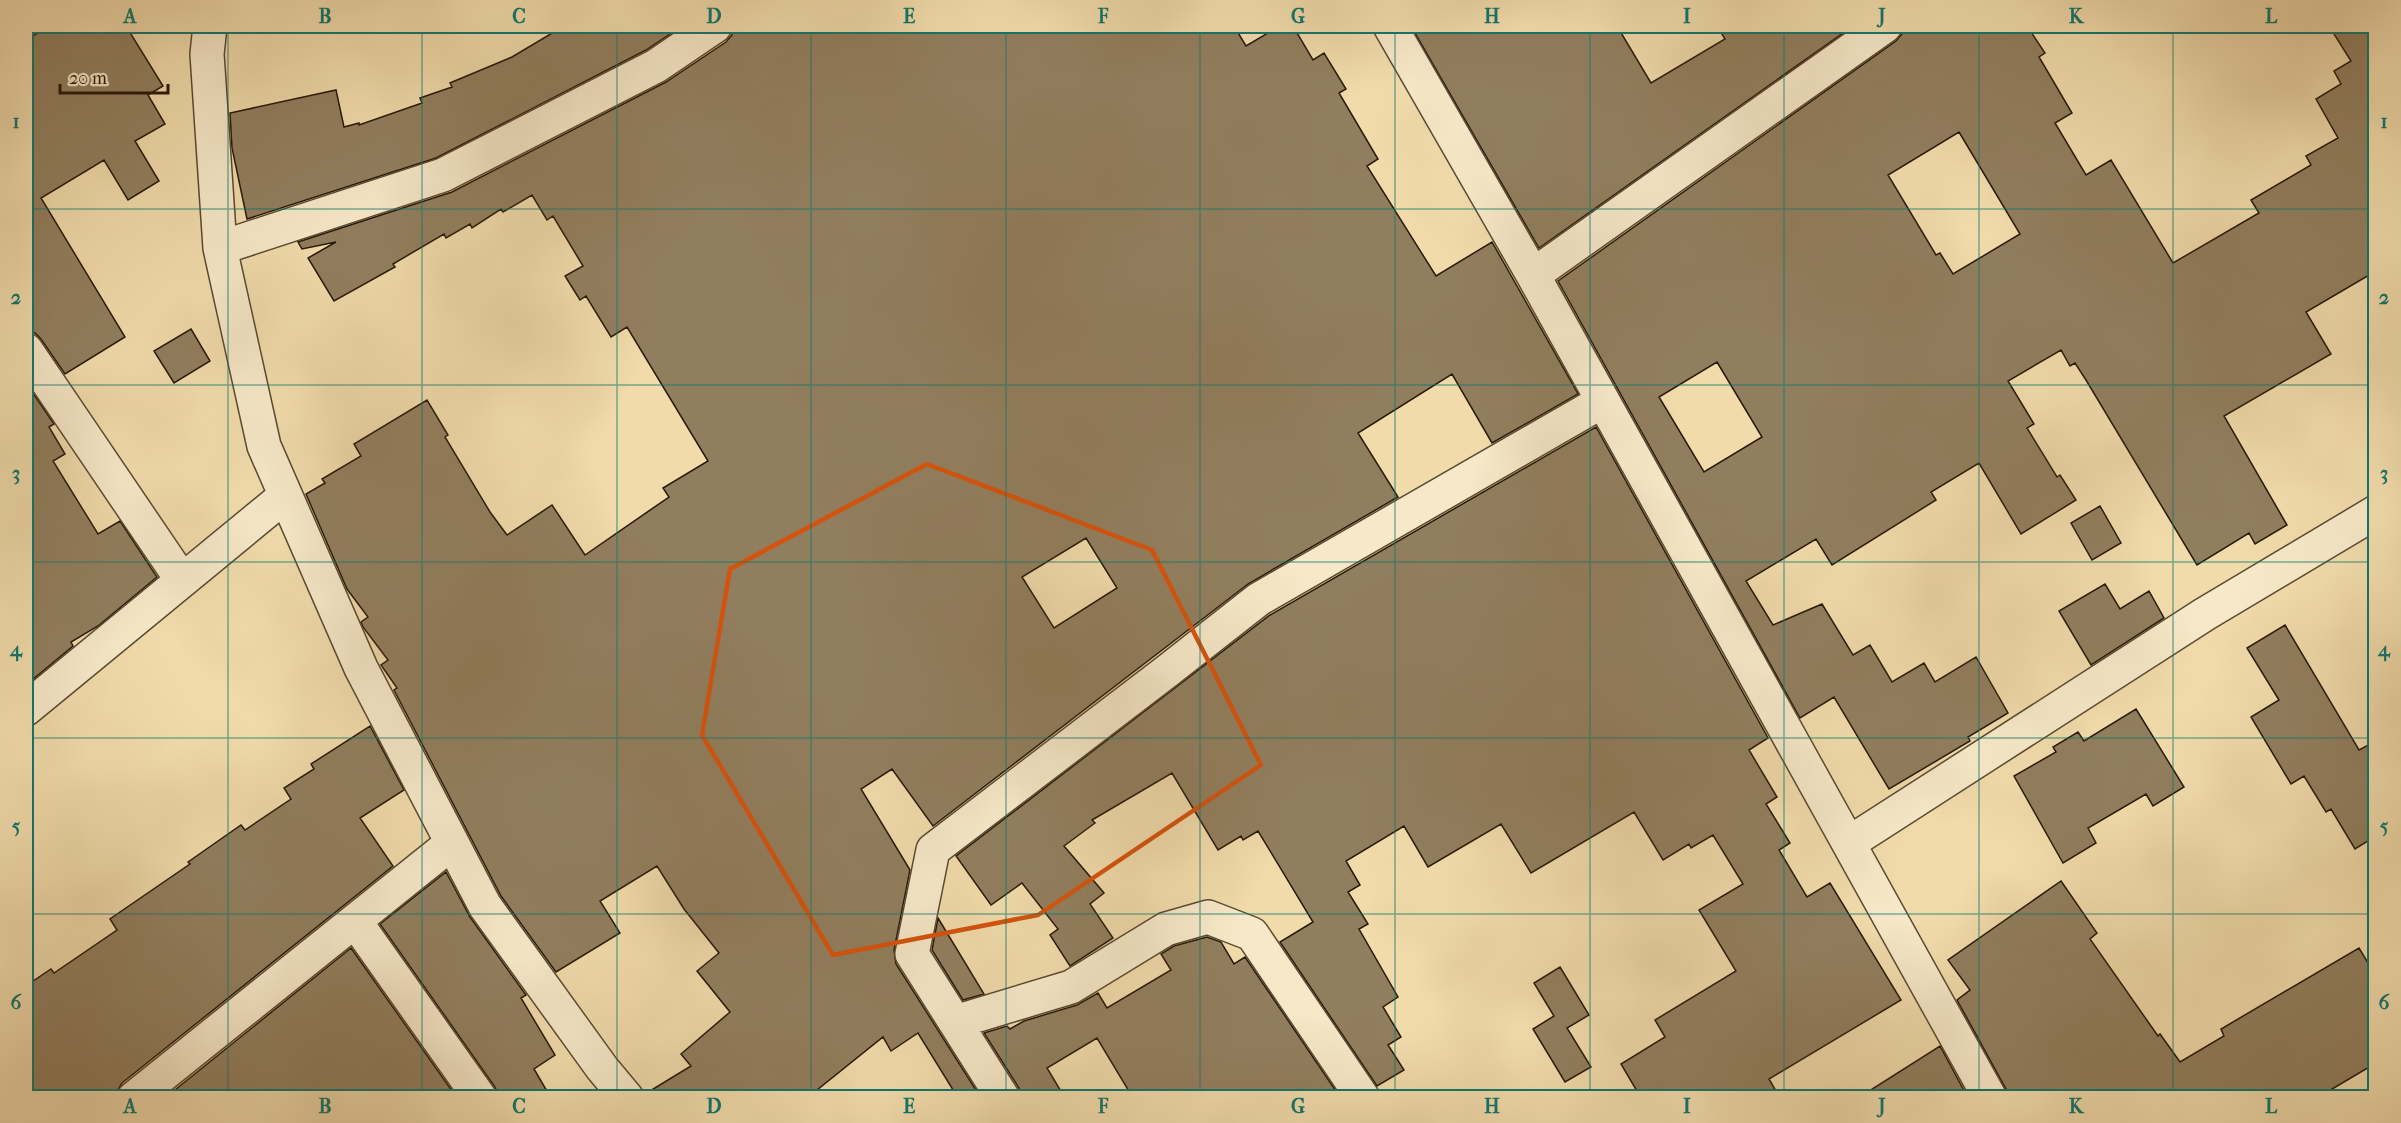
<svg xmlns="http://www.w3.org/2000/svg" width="2401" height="1123" font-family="'IM FELL French Canon',serif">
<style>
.building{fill:#917e5e;stroke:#28190a;stroke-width:1.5;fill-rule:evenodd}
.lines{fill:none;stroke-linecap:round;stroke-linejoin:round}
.street-casing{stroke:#5a4a32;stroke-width:36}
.street{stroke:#f6e8c8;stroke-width:33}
.marked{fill:none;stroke:#d5530c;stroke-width:4.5;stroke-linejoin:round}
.grid{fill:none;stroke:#0f766e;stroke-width:1.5;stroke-opacity:0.55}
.neatline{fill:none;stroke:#0f766e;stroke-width:2}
.grid-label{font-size:20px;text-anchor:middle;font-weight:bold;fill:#0f766e}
</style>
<rect width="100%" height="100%" fill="#f1dbab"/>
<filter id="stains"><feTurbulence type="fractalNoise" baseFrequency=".00333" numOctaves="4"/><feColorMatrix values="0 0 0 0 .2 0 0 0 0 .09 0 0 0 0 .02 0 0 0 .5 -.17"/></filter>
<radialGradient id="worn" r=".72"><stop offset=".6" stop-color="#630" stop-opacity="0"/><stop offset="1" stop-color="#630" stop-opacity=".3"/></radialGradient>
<path class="building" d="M50,26h76l37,60 -15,9 17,29 -30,17 24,40 -31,19 -24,-40 -63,38 84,139 -60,37 -24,-35 -6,-6 -9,-2v-291z
M564,26h118l-36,24 -210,108 -189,61 -15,-71 -2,-35 106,-23 8,37 15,-4v2l63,-22 -2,-5 32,-11 -2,-4 62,-26z
M734,26h500l12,20 34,-20h13l20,34 11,-7 22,36 -7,4 39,66 -11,7 69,110 56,-34 86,152 -86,49 -40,-69 -94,59 40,64 -150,87 -315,242 -41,-57 -31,20 49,81 -16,80 2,14 85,134h-23l-40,-65 -27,18 -8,-14 -76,61h-162v-4l46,-28 -10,-12 49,-42 -33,-41 22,-18 -35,-44 -27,-43 -57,35 20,32 -64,39 -55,-76 -107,-206 3,-2 -16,-23 7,-5 -25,-33 -2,-5 7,-5 -21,-28 -41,-95 19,-11 -3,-4 39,-23 -7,-12 73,-44 21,35 -3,2 45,75 17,23 45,-30 33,50 84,-58 -6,-9 45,-27 -81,-134 -16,10 -25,-41 -6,4 -15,-24 18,-10 -30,-50 -6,4 -15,-25 -29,17 -2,-3 -29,19 -2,-4 -24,14 -2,-4 -51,30 2,3 -61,34 -26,-43 28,-16 -34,7 -4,-7 154,-50 214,-110 60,-40 6,-7zM1086,538l31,50 -63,40 -32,-51z
M1411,26h206l34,57 74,-44 -8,-13h136l-314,222z
M1904,26h123l18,27 -6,4 33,56 -17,10 31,52 25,-15 62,103 86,-50 -8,-13 60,-35 -5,-9 32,-18 -22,-39 25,-15 -7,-13 17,-10 -22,-35h47v245l-70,41 25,42 -107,62 63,109 -32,19 -6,-11 -52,32 -111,-185 -11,-17 -5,3 -9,-16 -53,31 26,43 -7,4 30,49 3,-2 16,25 -55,34 -42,-71 -48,29 5,8 -104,65 -16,-26 -70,42 27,44 49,-21 31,51 17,-10 22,37 32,-19 11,19 41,-25 32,56 -40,24 2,4 -81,48 -55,-92 -34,21 -242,-437 338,-240 6,-7zM1959,132l61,102 -67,40 -13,-21 -4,2 -48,-80zM1717,362l45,75 -58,35 -45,-75z
M191,329l19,32 -36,22 -20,-32z
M26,383l28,41 -5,3 16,27 -12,7 45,73 22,-13 37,56 -59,49 -27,16 2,4 -47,39z
M1596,427l172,311 -19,12 28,47 -11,7 24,39 -11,7 28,47 23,-14 71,117 -132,79 11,19h-139l-20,-34 44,-27 -10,-17 81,-49 -37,-61 44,-26 -30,-49 -22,13 -2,-4 -26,16 -29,-48 -103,61 -30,-49 -73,43 -24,-41 -58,35 14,24 -12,7 20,32 -9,5 39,68 -15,10 18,30 -13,8 16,25 -27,16 -97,-144 33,-20 -55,-91 -15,9 -2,-4 -23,14 -46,-77 -80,47 3,3 -31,23 40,47 -14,11 23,34 -43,28 -20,-31 8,-6 -36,-46 -31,22 -35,-49 314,-241z
M2100,506l21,37 -29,17 -21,-37z
M2105,584l15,25 29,-18 15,27 -73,47 -32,-54z
M2285,625l74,125 17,-9v95l-21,13 -24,-40 -5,3 -22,-36 -13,8 -40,-67 28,-17 -32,-52z
M2136,709l48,78 -31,19 -7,-12 -58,34 8,15 -33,20 -49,-87 42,-24 -3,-5 25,-15 6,9z
M370,726l34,64 -44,28 33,48 -271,217 -5,8 -1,7h-90v-112l25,-17 3,4 63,-43 -7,-11 80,-55 -2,-2 30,-21 23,-16 4,5 46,-31 -7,-11 30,-19 -3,-5z
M446,872l24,45 56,78 -5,3 34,57 -21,14 17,29h-52l-4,-11 -115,-163z
M2061,881l36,52 -7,6 68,97 2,-2 20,28 44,-26 -3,-7 138,-81 17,28v87l-59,35h-308l-3,-9 -49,-89 13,-10 -22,-30z
M938,918l46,76 -21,6 -31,-50z
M1207,937l14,5 13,22 11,-7 95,140 -207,1 -36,-60 -50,30 18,30h-43l-3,-10 -35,-55 23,-7 3,3 14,-8 53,-16 21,-12 9,15 64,-38 -10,-16 13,-8z
M351,948l106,150h-292z
M1560,967l29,48 -22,13 24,39 -26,15 -32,-53 21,-13 -20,-33z
M1940,1046l28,52h-110z"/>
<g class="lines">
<g class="street-casing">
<path id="street" d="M210,26l-3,28 13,194 44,198 97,222 124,238 117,162 25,30
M1390,26l143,249
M1885,26l-352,249 457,823
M220,248l223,-73 213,-109 59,-40
M26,350l156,230
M26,709l259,-213
M1849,843l356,-229 171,-102
M355,921l125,177
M955,1022l116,-35 95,-58 42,-12 44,17 111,164
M134,1098l318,-255
M1003,1098l-91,-144 21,-104 233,-178 93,-73 344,-198"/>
</g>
<use href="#street" class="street"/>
</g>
<path class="marked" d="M927,464l225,86 109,215 -223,150 -205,40 -131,-220 28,-166z"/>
<path class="grid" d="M228,26v1072M422,26v1072M617,26v1072M811,26v1072M1006,26v1072M1200,26v1072M1395,26v1072M1590,26v1072M1784,26v1072M1979,26v1072M2173,26v1072M26,209h2350M26,385h2350M26,562h2350M26,738h2350M26,914h2350"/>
<rect width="2401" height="1123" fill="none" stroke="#f1dbab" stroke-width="66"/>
<path d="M60 84v9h108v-9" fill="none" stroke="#28190a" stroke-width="3"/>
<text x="69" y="84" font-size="18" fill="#28190a" stroke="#f6e8c8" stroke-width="4.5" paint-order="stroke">20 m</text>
<rect x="33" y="33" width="2335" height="1057" class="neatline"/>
<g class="grid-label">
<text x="130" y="23">A</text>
<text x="325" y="23">B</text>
<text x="519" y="23">C</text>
<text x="714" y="23">D</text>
<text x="909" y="23">E</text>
<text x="1103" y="23">F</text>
<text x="1298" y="23">G</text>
<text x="1492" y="23">H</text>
<text x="1687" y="23">I</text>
<text x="1882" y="23">J</text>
<text x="2076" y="23">K</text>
<text x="2271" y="23">L</text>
<text x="16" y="128">1</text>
<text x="2384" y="128">1</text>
<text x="16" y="304">2</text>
<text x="2384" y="304">2</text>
<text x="16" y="480">3</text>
<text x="2384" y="480">3</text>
<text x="16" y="656">4</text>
<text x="2384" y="656">4</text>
<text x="16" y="833">5</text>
<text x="2384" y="833">5</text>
<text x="16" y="1009">6</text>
<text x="2384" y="1009">6</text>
<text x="130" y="1113">A</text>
<text x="325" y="1113">B</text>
<text x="519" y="1113">C</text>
<text x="714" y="1113">D</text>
<text x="909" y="1113">E</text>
<text x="1103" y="1113">F</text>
<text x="1298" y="1113">G</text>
<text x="1492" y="1113">H</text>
<text x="1687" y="1113">I</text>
<text x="1882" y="1113">J</text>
<text x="2076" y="1113">K</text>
<text x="2271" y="1113">L</text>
</g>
<rect width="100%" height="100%" filter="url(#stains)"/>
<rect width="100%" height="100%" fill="url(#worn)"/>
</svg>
